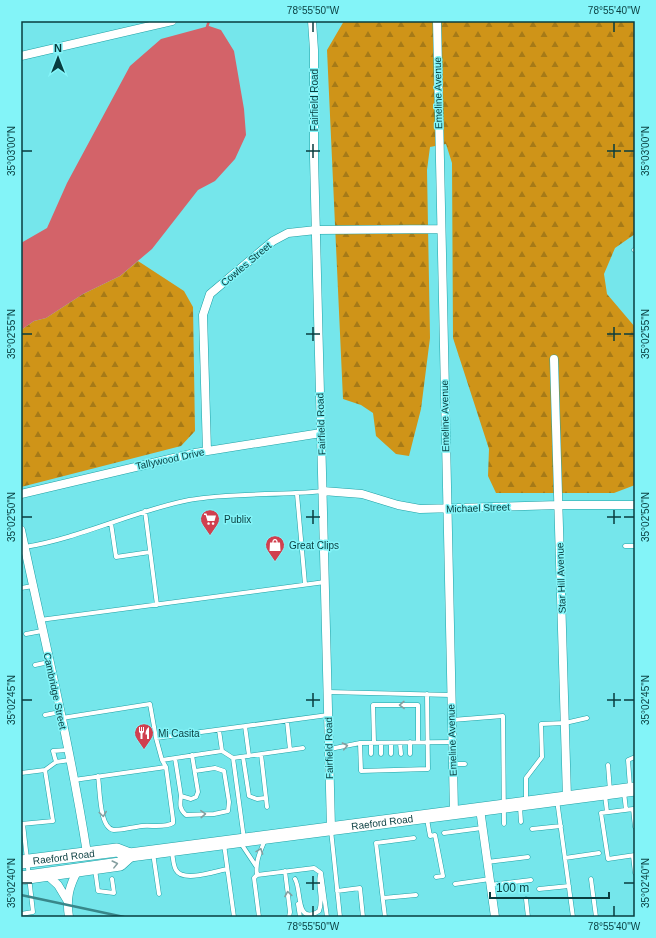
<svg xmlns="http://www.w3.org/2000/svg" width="656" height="938" font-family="Helvetica,sans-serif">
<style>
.forest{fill:url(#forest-firs)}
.water{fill:#d36369}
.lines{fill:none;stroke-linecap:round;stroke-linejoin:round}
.stream{stroke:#d36369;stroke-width:2.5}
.service-casing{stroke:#20a1a5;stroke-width:5}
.minor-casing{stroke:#20a1a5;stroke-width:9}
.primary-casing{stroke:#20a1a5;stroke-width:14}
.service{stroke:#fff;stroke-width:4}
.minor{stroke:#fff;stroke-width:8}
.primary{stroke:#fff;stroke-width:13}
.rail{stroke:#38878a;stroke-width:2.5}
.oneway{stroke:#849e9f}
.ticks{fill:none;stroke:#083d3f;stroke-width:1.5}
.labels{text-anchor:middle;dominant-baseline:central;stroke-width:3;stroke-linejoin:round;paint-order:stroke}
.street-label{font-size:10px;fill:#083d3f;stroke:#83f4f8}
.poi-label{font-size:10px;fill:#083d3f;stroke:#83f4f8;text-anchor:start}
.neatline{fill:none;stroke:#083d3f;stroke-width:1.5}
.ticks-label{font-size:10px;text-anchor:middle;fill:#083d3f}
</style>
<defs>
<pattern id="forest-firs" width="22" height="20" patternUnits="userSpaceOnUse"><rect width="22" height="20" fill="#cf9418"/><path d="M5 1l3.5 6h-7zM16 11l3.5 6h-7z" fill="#a67a17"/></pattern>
</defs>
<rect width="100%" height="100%" fill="#75e6eb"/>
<path class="forest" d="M344,21h291v213l-20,14 -11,26 3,20 28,33v158l-21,8h-118l-8,-17 1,-27 -36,-111 -1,-175 -6,-19 -16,3 -3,23 3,168 -9,71 -12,47 -13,-2 -20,-18 -3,-23 -12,-8 -18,-6 -16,-349z
M138,261l46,30 9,16 2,124 -14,15 -160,41v-157l13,-9 12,-3 37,-24 37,-18z"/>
<path class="water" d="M209,26l12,4 13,21 10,58 2,26 -11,24 -20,22 -17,9 -46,59 -32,27 -37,18 -37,24 -12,3 -13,9v-87l26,-15 20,-45 63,-117 31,-27z"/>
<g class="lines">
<path class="stream" d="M207,27l2,-6"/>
<g class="service-casing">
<path id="service" d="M634,250h1
M297,494l8,90
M145,511l12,94
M111,523l5,34 34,-5
M625,546h10
M25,547c56,-9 108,-36 164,-47 43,-8 90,-4 134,-9
M21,588l12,-2
M40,620l285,-38
M26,634l16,-3
M35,665l14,-3
M328,692l123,3
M45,715l15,-3
M62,718l88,-14 6,34
M452,720l51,-4 1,108
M287,721l3,29
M245,726l4,30
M219,730l3,21
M410,742v12
M360,743l1,28 67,-2 -1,-75
M371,743v11
M374,743l-1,-38h45v37
M381,743v11
M391,743v11
M400,743l1,11
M330,749l30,-6 92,-1
M261,754l6,53
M243,757l6,39 8,3 8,-1
M175,758l6,38 10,3 5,-2 2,-5 -6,-37
M233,758l11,81
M162,760l-6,-22 172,-23
M56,762l-3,-11 14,-1
M453,764h12
M608,765l2,26
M21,773l24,-3
M98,776c2,12 1,53 16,54 9,0 19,-3 28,-4 9,-1 24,2 31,-3v-4l-7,-52
M74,780l92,-13 -4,-7 60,-9 11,7 70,-10
M630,787l-2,-27 7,-3
M624,792l2,18
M605,795l2,17
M181,796c-1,8 -2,13 5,19l28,-1 14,-3 1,-9 -5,-31 -9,-3 -20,3
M557,800l16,117
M526,802v-24l16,-21 -1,-33 24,-1 22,-5
M520,807l1,15
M427,819l3,17 5,-1 8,41 -7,1
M21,824l32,-3 -8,-51 11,-8 14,-2
M635,827l-2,-18 -32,4 7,46 27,-4
M532,829l29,-3
M331,830l9,87
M444,833l38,-5
M240,842l16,24
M224,844l10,73
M172,852c1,5 1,13 4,18 7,13 40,1 51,-1
M153,853l6,41
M633,856l2,17
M565,858l34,-5
M487,862l41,-5
M95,869l3,22 16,2 -2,-14
M285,871l5,41 -1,5
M257,875l57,-7 7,5 6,44
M295,879c7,11 0,47 24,32 5,-12 -2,-24 1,-36
M591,879l5,38
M455,884l35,-5
M490,885l41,-5
M539,889l30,-3
M337,891l23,-3 3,29
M383,898l33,-3
M526,899l2,18
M298,904l2,13
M21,914l12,-2 -10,-88
M259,917l-5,-39 3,-3c-2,-13 3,-23 8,-35
M385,917l-9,-74 38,-5"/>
</g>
<g class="minor-casing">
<path id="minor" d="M312,21l2,29v107l17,671
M437,21l17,791
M21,56l151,-35
M554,359l13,439
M207,451l-4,-136 7,-21 63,-53 15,-8 28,-3 125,-1
M323,491l39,3 36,11 22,4 139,-4h76
M21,494l174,-41 126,-20
M21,530c23,108 49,215 66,323
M480,809l15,108
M47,875l11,10 9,15
M69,917c-3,-18 0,-31 9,-47"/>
</g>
<g class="primary-casing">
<g id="primary">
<path id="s1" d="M21,862l96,-12 13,5 505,-66"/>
<path d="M21,878l99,-14 10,-9"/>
</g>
</g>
<use href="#service" class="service"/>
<use href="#minor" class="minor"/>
<use href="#primary" class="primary"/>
<path class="rail" d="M21,895l103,22"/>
</g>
<defs><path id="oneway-chevron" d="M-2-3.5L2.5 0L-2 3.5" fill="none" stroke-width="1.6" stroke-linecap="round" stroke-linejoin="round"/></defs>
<g class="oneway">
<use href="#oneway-chevron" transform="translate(402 705) rotate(179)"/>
<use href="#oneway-chevron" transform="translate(345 746) rotate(-12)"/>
<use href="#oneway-chevron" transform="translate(103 814) rotate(82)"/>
<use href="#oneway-chevron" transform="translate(203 814) rotate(-3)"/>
<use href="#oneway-chevron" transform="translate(260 851) rotate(-70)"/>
<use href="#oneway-chevron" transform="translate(115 864) rotate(-14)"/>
<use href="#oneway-chevron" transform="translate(288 894) rotate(-99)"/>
</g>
<path class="ticks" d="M313,22v10M614,22v10M313,144v14M614,144v14M22,151h10M306,151h14M607,151h14M624,151h10M313,327v14M614,327v14M22,334h10M306,334h14M607,334h14M624,334h10M313,510v14M614,510v14M22,517h10M306,517h14M607,517h14M624,517h10M313,693v14M614,693v14M22,700h10M306,700h14M607,700h14M624,700h10M313,876v14M22,883h10M306,883h14M624,883h10M313,906v10M614,906v10"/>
<defs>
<g id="supermarket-pin" transform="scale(1)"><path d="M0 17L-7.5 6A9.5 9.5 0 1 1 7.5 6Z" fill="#d0404f" stroke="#83f4f8"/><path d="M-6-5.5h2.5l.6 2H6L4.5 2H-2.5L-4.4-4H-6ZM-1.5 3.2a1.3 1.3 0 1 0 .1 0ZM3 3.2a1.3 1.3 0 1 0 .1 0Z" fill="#fff"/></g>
<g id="shop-pin" transform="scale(1)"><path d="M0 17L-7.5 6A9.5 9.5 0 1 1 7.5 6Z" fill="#d0404f" stroke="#83f4f8"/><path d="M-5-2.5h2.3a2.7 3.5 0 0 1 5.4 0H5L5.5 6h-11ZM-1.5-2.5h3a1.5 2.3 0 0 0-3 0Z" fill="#fff"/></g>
<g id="restaurant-pin" transform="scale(1)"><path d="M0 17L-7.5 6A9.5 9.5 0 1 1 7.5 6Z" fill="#d0404f" stroke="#83f4f8"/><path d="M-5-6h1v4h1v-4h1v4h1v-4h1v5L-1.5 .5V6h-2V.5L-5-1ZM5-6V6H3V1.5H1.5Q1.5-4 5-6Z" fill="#fff"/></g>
</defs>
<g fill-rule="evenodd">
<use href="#supermarket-pin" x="210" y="519"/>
<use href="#shop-pin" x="275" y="545"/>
<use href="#restaurant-pin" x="144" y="733"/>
</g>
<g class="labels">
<g class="street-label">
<text transform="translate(438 93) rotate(-91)">Emeline Avenue</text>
<text transform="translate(314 100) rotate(-90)">Fairfield Road</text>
<text transform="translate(246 264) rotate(-40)">Cowles Street</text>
<text transform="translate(445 416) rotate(-91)">Emeline Avenue</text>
<text transform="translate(321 424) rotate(-92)">Fairfield Road</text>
<text transform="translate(170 459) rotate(-12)">Tallywood Drive</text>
<text transform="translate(478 508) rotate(-2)">Michael Street</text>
<text transform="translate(561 578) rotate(-92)">Star Hill Avenue</text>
<text transform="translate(55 691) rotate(78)">Cambridge Street</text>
<text transform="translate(452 740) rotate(-92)">Emeline Avenue</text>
<text transform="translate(329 748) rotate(-91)">Fairfield Road</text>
<text stroke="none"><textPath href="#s1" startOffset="365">Raeford Road</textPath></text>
<text stroke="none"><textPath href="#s1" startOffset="43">Raeford Road</textPath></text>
</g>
<g class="poi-label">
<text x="224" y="519">Publix</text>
<text x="289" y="545">Great Clips</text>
<text x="158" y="733">Mi Casita</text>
</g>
</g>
<rect width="656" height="938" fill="none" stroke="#83f4f8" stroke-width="44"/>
<g transform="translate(58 58)" stroke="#83f4f8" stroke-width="3" paint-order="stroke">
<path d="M0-3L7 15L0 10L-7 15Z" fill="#083d3f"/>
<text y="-6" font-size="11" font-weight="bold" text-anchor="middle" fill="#083d3f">N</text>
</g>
<path d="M490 892v6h119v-6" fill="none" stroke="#083d3f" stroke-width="2"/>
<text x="496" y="892" font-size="12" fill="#083d3f" stroke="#83f4f8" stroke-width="3" paint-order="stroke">100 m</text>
<rect x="22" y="22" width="612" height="894" class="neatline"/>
<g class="ticks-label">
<text x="313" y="14">78°55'50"W</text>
<text x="614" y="14">78°55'40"W</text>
<text transform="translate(11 151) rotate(-90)" y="4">35°03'00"N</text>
<text transform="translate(645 151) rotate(-90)" y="4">35°03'00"N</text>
<text transform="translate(11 334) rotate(-90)" y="4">35°02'55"N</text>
<text transform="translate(645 334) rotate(-90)" y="4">35°02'55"N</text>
<text transform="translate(11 517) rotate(-90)" y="4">35°02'50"N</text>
<text transform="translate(645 517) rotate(-90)" y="4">35°02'50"N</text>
<text transform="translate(11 700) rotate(-90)" y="4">35°02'45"N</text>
<text transform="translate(645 700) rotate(-90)" y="4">35°02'45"N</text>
<text transform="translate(11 883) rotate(-90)" y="4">35°02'40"N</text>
<text transform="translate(645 883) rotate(-90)" y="4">35°02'40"N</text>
<text x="313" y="930">78°55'50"W</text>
<text x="614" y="930">78°55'40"W</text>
</g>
</svg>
